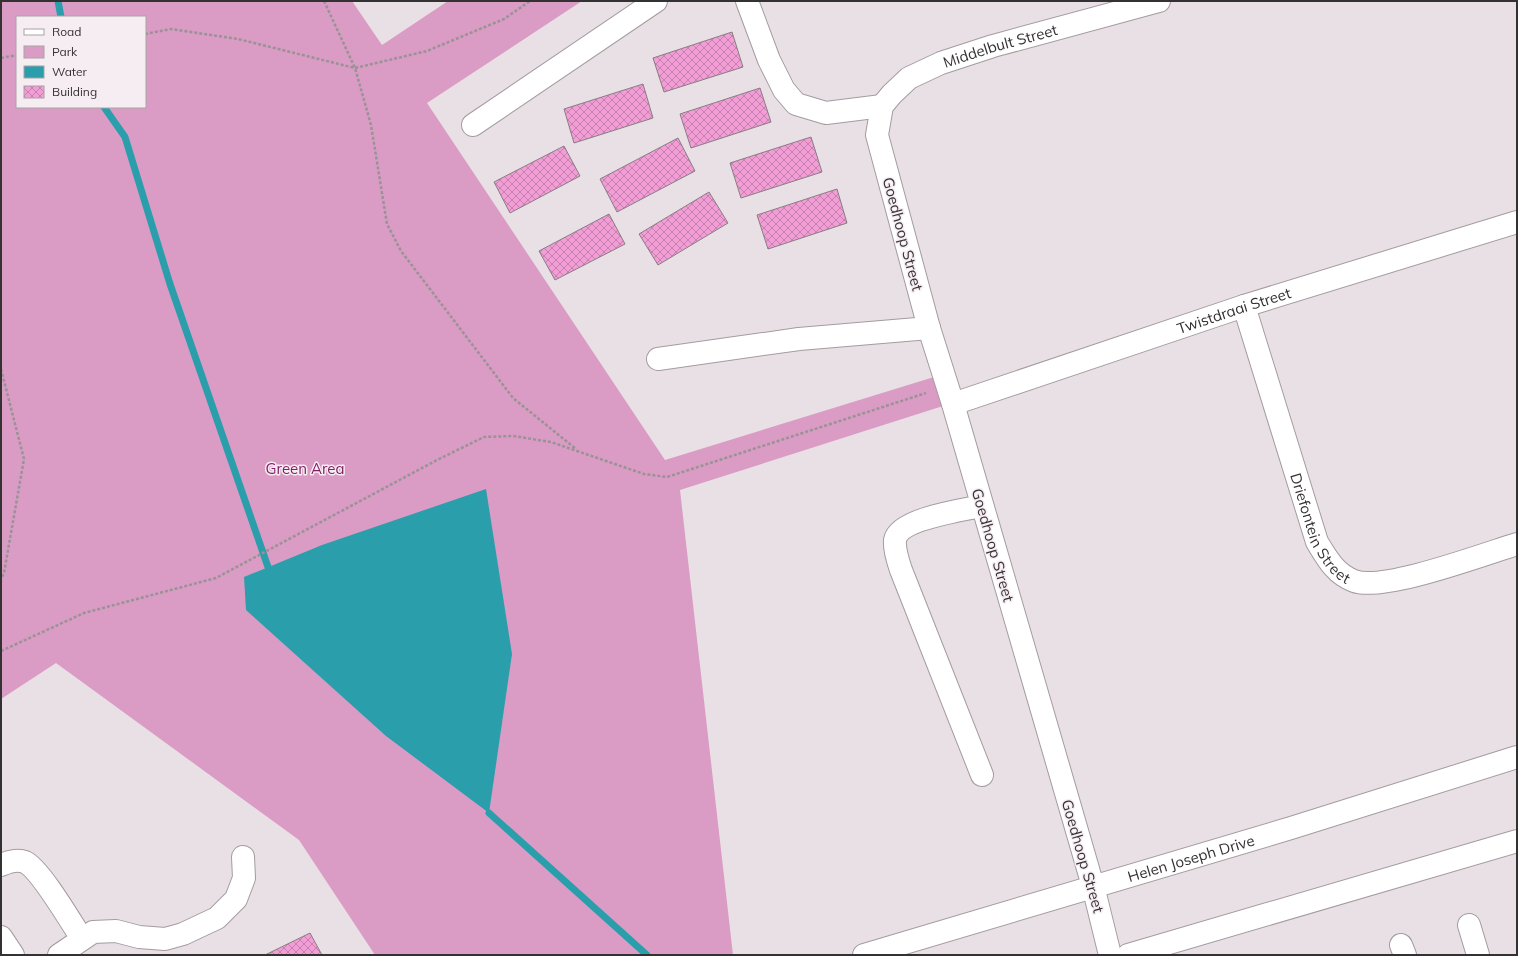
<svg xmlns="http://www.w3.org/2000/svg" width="1518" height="956" font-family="Mulish,sans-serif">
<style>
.green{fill:#da9cc4;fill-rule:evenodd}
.water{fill:#2b9eab}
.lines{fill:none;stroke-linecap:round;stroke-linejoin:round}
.stream{stroke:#2b9eab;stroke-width:7}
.building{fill:url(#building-cross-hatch);stroke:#877e83}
.minor-casing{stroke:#a49ba0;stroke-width:24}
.path{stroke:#999296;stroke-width:2.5;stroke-dasharray:3 2;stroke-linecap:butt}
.minor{stroke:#fff;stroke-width:22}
.labels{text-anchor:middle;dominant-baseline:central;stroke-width:3;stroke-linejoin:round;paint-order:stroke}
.street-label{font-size:15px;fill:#343133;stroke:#f6edf2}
.park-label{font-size:15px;fill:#7f1d66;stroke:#f6edf2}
</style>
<defs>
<pattern id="building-cross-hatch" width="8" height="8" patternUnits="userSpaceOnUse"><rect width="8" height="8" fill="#f29dd5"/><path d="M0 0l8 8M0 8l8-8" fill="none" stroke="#c581ad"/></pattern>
</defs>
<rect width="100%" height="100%" fill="#e9e0e5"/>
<path class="green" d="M1,1h351l30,44 66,-44h134l-155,102 238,357 269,-83 9,29 -263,84 53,465h-358l-76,-115 -243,-177 -55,36zM17,17h128v90h-128z"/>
<path class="water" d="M486,489l26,165 -23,159 -103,-77 -140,-126 -2,-33 78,-32z"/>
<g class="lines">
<path class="stream" d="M58,1l3,16
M104,107l21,30 45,147 98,283
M489,813l158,142"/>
</g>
<path class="building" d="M732,32l11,35 -79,25 -11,-34z
M643,84l10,34 -79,25 -10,-34z
M760,88l11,34 -80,26 -11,-34z
M811,137l11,35 -81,26 -11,-35z
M678,138l17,33 -78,41 -17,-33z
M564,146l16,30 -70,37 -16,-31z
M837,189l10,34 -79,26 -11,-34z
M709,192l19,31 -70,42 -19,-31z
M609,214l16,30 -70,36 -16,-29z
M310,933l12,22h-57z"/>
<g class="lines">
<g class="minor-casing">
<g id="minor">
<path d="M747,1l22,59 15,30 12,14 30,9 56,-7"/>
<path d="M473,125l183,-124"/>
<path id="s1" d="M1244,306l73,236c10,16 18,32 37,39 29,11 130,-27 163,-37"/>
<path d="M658,359l141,-20 130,-11"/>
<path id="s2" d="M953,404l291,-98 273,-84"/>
<path d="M982,506c-19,4 -83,13 -87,34 -1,10 3,21 6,30l81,205"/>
<path d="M1,865c7,-3 16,-6 24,-3 15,7 46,60 57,77"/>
<path d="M1469,925l9,30"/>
<path d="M1,937l12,18"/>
<path d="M1401,945l4,10"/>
<path d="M59,955l34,-23 23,-1 23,6 26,2 18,-5 34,-16 19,-19 8,-21 -1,-21"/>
<path id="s3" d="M864,955l427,-127 226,-71"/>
<path id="s4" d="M1110,955l-17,-69 -140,-482 -24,-76 -52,-193 5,-29 10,-12 17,-16 32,-15 52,-17 166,-45"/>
<path d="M1128,955l389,-114"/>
</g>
</g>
<path class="path" d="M324,1l31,67 16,57 16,99 14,27 112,147 63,51
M145,34l26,-5 67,10 117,29 72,-17 77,-32 26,-18
M1,58l16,-3
M1,369l23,90 -20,114 -3,6
M1,651l83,-38 132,-35 221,-118 47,-23 29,-1 38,6 93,32 23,3 259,-84"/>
<use href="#minor" class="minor"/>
</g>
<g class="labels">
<g class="street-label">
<text stroke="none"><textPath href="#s4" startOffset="1018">Middelbult Street</textPath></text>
<text transform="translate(903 234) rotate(75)">Goedhoop Street</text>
<text stroke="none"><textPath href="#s2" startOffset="296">Twistdraai Street</textPath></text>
<text stroke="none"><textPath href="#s1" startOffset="236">Driefontein Street</textPath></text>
<text transform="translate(993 545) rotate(74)">Goedhoop Street</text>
<text transform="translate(1083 856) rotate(74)">Goedhoop Street</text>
<text stroke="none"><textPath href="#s3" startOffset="341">Helen Joseph Drive</textPath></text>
</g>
<g class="park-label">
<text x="305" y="468">Green Area</text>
</g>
</g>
<rect width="1518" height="956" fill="none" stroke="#343133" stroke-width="4"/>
<rect x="16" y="16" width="130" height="92" fill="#f6edf2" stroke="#a8a2a6"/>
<rect x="24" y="29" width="20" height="6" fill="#ffffff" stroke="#a8a2a6"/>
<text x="52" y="36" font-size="12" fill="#343133">Road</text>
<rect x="24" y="46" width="20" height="12" fill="#da9cc4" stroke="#a8a2a6"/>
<text x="52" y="56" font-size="12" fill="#343133">Park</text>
<rect x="24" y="66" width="20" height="12" fill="#2b9eab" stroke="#a8a2a6"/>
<text x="52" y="76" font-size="12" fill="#343133">Water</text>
<rect x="24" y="86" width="20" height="12" fill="url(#building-cross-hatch)" stroke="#a8a2a6"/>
<text x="52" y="96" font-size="12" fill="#343133">Building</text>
</svg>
